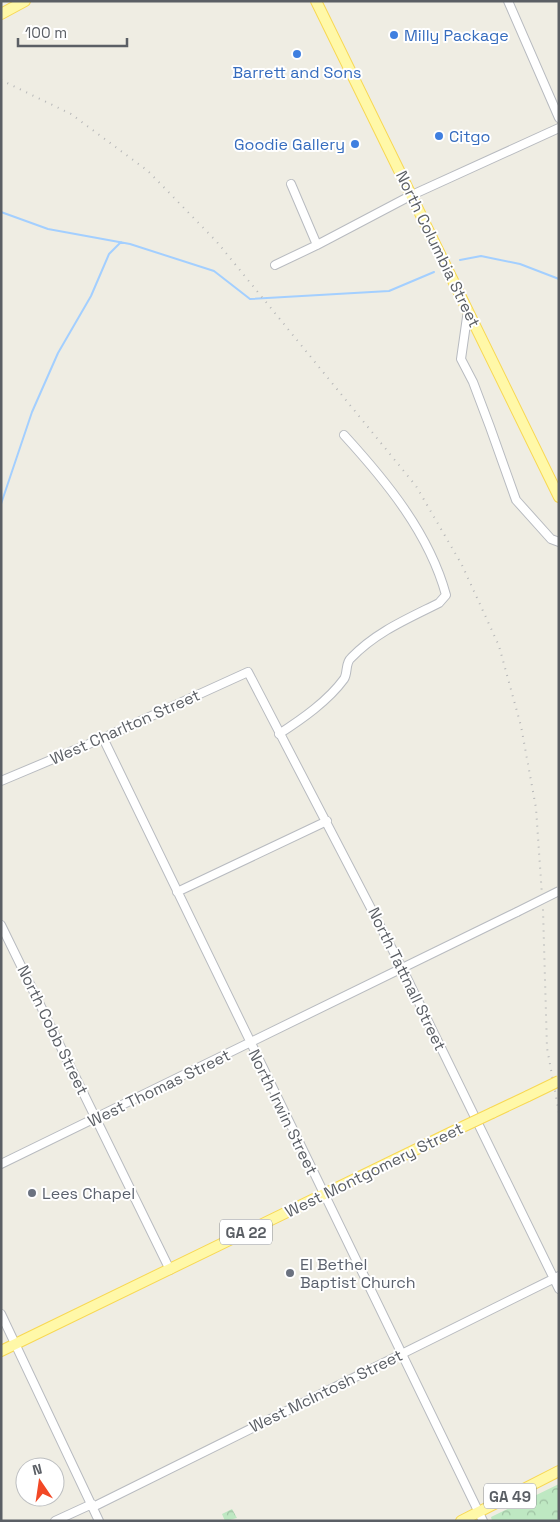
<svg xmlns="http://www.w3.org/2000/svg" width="560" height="1522" font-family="'Space Grotesk',sans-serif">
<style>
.park{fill:url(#park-crowns)}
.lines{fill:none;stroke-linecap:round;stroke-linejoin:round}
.stream{stroke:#a3cfff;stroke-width:2}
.minor-casing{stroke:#b8bbc0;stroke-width:10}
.major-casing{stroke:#f8d853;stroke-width:12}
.minor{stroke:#fff;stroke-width:8}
.major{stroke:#fff8a8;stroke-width:10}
.rail{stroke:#b6b7b8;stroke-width:2;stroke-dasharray:1 6;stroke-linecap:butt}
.minor-bridge-casing{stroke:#b8bbc0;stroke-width:10;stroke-linecap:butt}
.major-bridge-casing{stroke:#f8d853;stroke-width:12;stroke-linecap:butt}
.minor-bridge{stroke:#fff;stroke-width:8}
.major-bridge{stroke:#fff8a8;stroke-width:10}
.shop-dot{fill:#3f7fe0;stroke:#fff;stroke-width:2}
.worship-dot{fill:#6b7280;stroke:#fff;stroke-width:2}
.labels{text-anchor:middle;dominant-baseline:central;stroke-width:4;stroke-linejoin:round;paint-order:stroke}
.shield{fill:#fff;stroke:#8c8f93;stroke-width:1}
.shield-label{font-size:15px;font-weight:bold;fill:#5b5f65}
.shop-label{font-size:16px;fill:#366cbe;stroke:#fff;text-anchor:start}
.street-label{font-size:16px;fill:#5b5f65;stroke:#fff}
.worship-label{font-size:16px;fill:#5b616d;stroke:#fff;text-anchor:start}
</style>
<defs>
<pattern id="park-crowns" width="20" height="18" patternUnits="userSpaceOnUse" patternTransform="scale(1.25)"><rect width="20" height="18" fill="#bee8c2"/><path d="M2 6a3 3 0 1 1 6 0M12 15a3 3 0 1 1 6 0" fill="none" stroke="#9dbfa1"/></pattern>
</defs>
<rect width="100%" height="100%" fill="#efede3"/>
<path class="park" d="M559,1484v37h-67l-1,-4z
M232,1509l5,9 -12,3 -3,-7z"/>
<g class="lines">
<path class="stream" d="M1,212l47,17 82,15 84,27 36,28 139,-8 45,-19
M460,260l21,-4 39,8 39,15
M1,504l31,-92 26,-59 33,-57 18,-42 12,-12"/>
<g class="minor-casing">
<path id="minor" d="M508,1l51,117
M291,184l26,61
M275,265l42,-20 95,-50 147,-67
M468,310l-7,49 12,23 17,45 26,73 35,39 8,3
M279,734c23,-15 49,-33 65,-55 4,-6 1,-16 7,-21 25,-26 56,-39 88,-55l7,-8c-17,-62 -60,-114 -102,-160
M103,738l380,783
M1,781l102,-43 145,-66 154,296 157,321
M177,892l150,-71
M1,925l169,345
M1,1164l516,-252
M1,1314l98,207
M93,1507l466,-231
M55,1521l37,-17"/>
</g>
<g class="major-casing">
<path id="major" d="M316,1l243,496
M1,14l24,-13
M492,1113l36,-17
M1,1351l455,-221
M461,1521l98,-50"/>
</g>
<use href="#minor" class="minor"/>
<use href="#major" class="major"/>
<path class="rail" d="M1,80l70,34 77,57 69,71 199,244 46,79 37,81 22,80 15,82 7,102 4,138 12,65"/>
<g class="minor-bridge-casing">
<path id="minor-bridge" d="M517,912l42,-21"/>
</g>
<g class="major-bridge-casing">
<path id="major-bridge" d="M528,1096l31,-15
M456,1130l36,-17"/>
</g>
<use href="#minor-bridge" class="minor-bridge"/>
<use href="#major-bridge" class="major-bridge"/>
</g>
<g class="shop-dot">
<circle cx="394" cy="35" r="5"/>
<circle cx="297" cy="54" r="5"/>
<circle cx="439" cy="136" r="5"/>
<circle cx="355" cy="144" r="5"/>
</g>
<g class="worship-dot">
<circle cx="32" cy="1193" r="5"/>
<circle cx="290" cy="1273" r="5"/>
</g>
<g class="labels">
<g class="shield">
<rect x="220" y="1219.5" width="52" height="25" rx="4"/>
<rect x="484" y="1483.5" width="52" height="25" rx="4"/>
</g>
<g class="shield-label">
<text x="246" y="1232">GA 22</text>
<text x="510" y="1496">GA 49</text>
</g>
<g class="shop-label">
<text x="404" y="35">Milly Package</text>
<text x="297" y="72" text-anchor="middle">Barrett and Sons</text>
<text x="449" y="136">Citgo</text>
<text x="345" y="144" text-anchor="end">Goodie Gallery</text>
</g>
<g class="street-label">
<text transform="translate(438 249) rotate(64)">North Columbia Street</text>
<text transform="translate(125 727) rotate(-24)">West Charlton Street</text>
<text transform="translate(407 979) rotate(64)">North Tattnall Street</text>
<text transform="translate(53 1030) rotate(64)">North Cobb Street</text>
<text transform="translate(159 1088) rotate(-26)">West Thomas Street</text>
<text transform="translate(283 1112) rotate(64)">North Irwin Street</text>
<text transform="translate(374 1170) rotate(-26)">West Montgomery Street</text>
<text transform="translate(326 1391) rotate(-26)">West McIntosh Street</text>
</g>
<g class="worship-label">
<text x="42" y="1193">Lees Chapel</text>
<text x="300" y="1264">El Bethel<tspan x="300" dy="18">Baptist Church</tspan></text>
</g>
</g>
<rect width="560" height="1522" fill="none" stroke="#5b5f65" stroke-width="5"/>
<g transform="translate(40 1482) rotate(347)"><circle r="24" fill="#ffffff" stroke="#bdbfc1"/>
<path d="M0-4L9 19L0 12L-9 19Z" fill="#f24826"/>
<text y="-8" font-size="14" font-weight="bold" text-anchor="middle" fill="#5b5f65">N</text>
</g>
<path d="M18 38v8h109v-8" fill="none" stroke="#5b5f65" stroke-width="2.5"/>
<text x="25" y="38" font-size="15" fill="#5b5f65" stroke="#ffffff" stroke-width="4" paint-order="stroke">100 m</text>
</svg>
